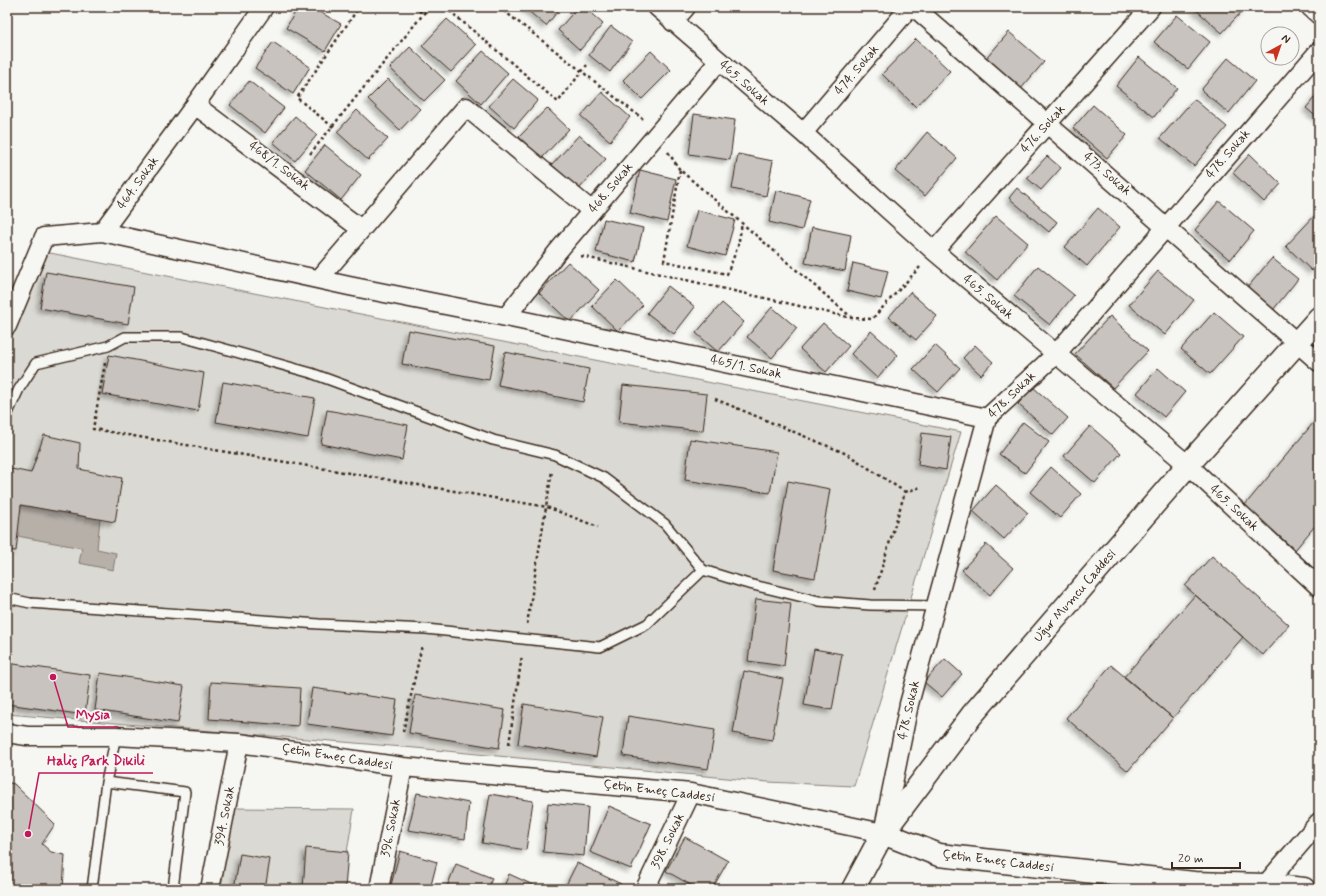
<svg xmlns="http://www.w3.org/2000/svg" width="1326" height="896" font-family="Mynerve,sans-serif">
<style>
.green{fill:#dad9d3;stroke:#8a8278}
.water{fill:#b6b0a9;stroke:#857a71}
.building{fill:#c8c3be;stroke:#3b2a1e;filter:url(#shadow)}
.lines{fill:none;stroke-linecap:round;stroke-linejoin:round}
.lane-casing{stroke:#3b2a1e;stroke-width:12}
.street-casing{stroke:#3b2a1e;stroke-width:21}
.secondary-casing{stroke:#3b2a1e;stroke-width:25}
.path{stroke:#3b2a1e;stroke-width:2.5;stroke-dasharray:3 3;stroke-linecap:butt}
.lane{stroke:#f6f6f2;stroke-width:9}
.street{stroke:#f6f6f2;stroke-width:18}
.secondary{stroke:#f6f6f2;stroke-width:22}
.labels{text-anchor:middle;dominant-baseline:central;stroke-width:4;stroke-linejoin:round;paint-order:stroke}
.street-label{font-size:13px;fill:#3b2a1e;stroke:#f6f6f2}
.leader{fill:none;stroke:#c2185b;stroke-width:1.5}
.callout-dot{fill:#c2185b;stroke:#f6f6f2;stroke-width:1.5}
.callout-label{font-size:14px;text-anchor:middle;font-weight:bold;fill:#c2185b;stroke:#f6f6f2;stroke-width:4;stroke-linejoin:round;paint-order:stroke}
</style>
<defs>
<filter id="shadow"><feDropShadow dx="-3.5" dy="3.5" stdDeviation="2" flood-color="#0004"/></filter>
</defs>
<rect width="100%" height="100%" fill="#f6f6f2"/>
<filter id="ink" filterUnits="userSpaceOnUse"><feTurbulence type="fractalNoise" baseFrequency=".025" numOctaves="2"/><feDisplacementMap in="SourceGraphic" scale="8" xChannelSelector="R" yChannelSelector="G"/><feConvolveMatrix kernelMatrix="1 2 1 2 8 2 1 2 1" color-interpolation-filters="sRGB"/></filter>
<g filter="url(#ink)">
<path class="green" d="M45,252l916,180 -107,354 -86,-4 -353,-34 -408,-34v-376z
M230,808l124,1 -13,80h-123z"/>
<path class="water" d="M21,505l79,14 -3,30 19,4 -3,17 -34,-7 3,-15 -65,-12z"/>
<path class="building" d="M298,7h13l30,17 -16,27 -39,-23z
M524,7h37l-15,19z
M578,7h6l19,17 -23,26 -22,-20z
M1193,7h53l-24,26z
M1177,15l33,27 -22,27 -34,-27z
M447,19l29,26 -25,27 -29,-26z
M611,26l21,16 -22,30 -21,-17z
M1009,32l35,30 -25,29 -35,-30z
M916,39l34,32 -34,36 -34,-33z
M273,42l37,25 -17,27 -38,-26z
M410,47l35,33 -21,21 -34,-33z
M483,51l25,22 -27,31 -25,-23z
M651,51l20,19 -29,29 -19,-19z
M1139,57l38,31 -23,29 -38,-31z
M1228,58l27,23 -26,32 -28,-23z
M388,79l32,30 -20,21 -32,-31z
M513,79l25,21 -24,28 -25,-22z
M249,81l35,27 -19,25 -35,-28z
M602,92l28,25 -20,24 -29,-25z
M1319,92v27l-13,-11z
M1194,99l33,28 -33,39 -34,-28z
M1093,105l34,30 -20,23 -34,-30z
M547,108l22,21 -27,29 -23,-21z
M357,110l31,29 -20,21 -31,-28z
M694,114l41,6 -5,40 -41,-6z
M295,116l22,19 -22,26 -22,-19z
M927,132l30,26 -32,38 -30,-25z
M579,135l27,24 -27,30 -27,-24z
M325,145l36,30 -20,25 -36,-30z
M738,154l35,7 -7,35 -34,-7z
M1250,154l31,30 -17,18 -31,-29z
M1047,156l14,12 -20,22 -14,-12z
M640,170l36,9 -9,43 -37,-9z
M1017,188l40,34 -8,10 -40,-34z
M776,190l34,9 -8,31 -33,-8z
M1219,201l35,30 -24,29 -35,-30z
M1098,208l22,19 -33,39 -22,-19z
M697,210l38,10 -10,36 -38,-10z
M1318,212l1,52 -7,7 -26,-25z
M996,216l32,27 -31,37 -32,-28z
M604,219l39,9 -8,34 -39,-10z
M812,227l39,8 -6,36 -40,-8z
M1272,258l26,21 -25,31 -26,-22z
M568,262l31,28 -29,32 -31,-29z
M853,263l35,8 -7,28 -34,-8z
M1038,266l36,29 -24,30 -36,-29z
M1158,271l36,29 -29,35 -36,-30z
M46,272l88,15 -6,37 -88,-16z
M617,280l26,25 -25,26 -26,-25z
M668,286l27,21 -21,27 -27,-21z
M910,292l27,24 -21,24 -27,-23z
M722,303l22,19 -26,30 -22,-19z
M772,307l25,21 -25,30 -25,-21z
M1214,312l29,25 -33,37 -29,-25z
M1110,316l38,35 -35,37 -38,-34z
M823,323l26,23 -23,26 -26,-23z
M408,330l87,16 -6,34 -87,-16z
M871,331l27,24 -21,23 -26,-24z
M935,345l25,23 -22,24 -25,-23z
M975,345l18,17 -12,13 -18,-17z
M505,352l84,17 -6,33 -85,-17z
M109,355l95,18 -6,38 -96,-17z
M1158,368l27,24 -21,25 -27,-24z
M223,382l92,16 -7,40 -92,-16z
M623,385l84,9 -4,37 -84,-9z
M1033,387l35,31 -15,17 -35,-31z
M327,410l81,15 -6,35 -81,-16z
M1319,416v105l-24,29 -51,-44z
M1023,422l26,20 -24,31 -26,-19z
M1090,426l31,27 -26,30 -31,-27z
M922,433l29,4 -5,33 -28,-5z
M44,435l36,8 -1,26 43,9 -7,44 -94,-17 -5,46 -9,-1v-82l24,5z
M690,439l87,13 -7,41 -85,-13z
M1051,467l30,27 -21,24 -30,-26z
M788,481l42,8 -15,89 -42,-8z
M996,485l32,28 -24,26 -31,-28z
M986,544l27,24 -23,27 -28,-25z
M1212,556l77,69 -26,30 -78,-69z
M1195,595l48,42 -70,81 -49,-41z
M756,599l35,4 -7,63 -36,-5z
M814,649l28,5 -10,56 -28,-5z
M945,659l17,15 -20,23 -18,-15z
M7,663l83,12 -5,40 -78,-11z
M1111,665l62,53 -45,53 -62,-53z
M744,671l39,8 -11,61 -39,-7z
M100,673l84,13 -6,37 -83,-13z
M211,682l89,6 -2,38 -89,-7z
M312,688l85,12 -5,36 -85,-12z
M415,695l90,15 -6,38 -90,-15z
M524,704l79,13 -7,40 -78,-13z
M628,716l87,14 -7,39 -85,-13z
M7,782l7,2 41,40 -13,20 9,8 14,3 -2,34h-56l4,-26 -4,-4z
M417,793l52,10 -4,36 -57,-9z
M490,794l43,7 -7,49 -44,-7z
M548,803l40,4 -4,49 -41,-4z
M609,806l42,18 -20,45 -41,-17z
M685,837l43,24 -16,28h-14l-32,-18z
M306,848l42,4 -3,37h-42z
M400,851l37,11 -7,27h-40z
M240,854l30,5 -5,30h-31z
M577,863l44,21 -2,5h-55z
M456,864l36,14 -4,11h-42z
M509,874l33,15h-39z"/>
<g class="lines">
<g class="lane-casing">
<path id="lane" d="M7,415l12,-26 17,-26 72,-17 17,-9h57l129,36 182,67 62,15 49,23 61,46 38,46 42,13 74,18 51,4 67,1
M7,598l23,5 289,21 107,5 174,18 47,-23 56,-54
M106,782l79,10 -12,97
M92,889l14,-107 10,-46"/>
</g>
<g class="street-casing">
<path id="street" d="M657,7l146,126 131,118 254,214 131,122
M914,7l405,355
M1310,7l9,8
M673,22l13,-15
M195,105l166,124
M803,133l107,-126
M102,232l247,54 157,31 481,101
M934,251l217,-244
M319,279l147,-172 126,104
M506,317l52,-66 161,-190
M7,326l37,-89 58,-5 93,-127 69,-98
M7,733l20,3h89l123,7 164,24 288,26 192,40 26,-129 78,-286 69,-64 263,-303
M1265,885l54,-63
M210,889l29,-146
M379,889l24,-122
M645,889l46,-96"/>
</g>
<g class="secondary-casing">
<path id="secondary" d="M883,833l56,22 255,28 71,2 39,4
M853,889l30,-56 89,-118 216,-250 131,-147"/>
</g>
<path class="path" d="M414,7l10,7
M445,7l113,95 29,-37
M499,7l144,112
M333,127l-36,-29 62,-91
M668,152l12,18 171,147
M310,154l119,-147
M680,170l-16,91 63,13 11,-28 4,-23
M581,256l271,62 20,1 48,-52
M105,363l-12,66 454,78 51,20
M715,399l132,55 58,38 -30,98
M905,492l16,-5
M527,624l25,-153
M403,732l19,-87
M509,744l13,-89"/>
<use href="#lane" class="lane"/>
<use href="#street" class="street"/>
<use href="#secondary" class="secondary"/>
</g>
</g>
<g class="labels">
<g class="street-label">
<text transform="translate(857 70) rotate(-50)">474. Sokak</text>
<text transform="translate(744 83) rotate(41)">465. Sokak</text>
<text transform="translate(1043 129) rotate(-48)">476. Sokak</text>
<text transform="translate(1228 154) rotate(-49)">478. Sokak</text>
<text transform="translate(279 166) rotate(37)">468/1. Sokak</text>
<text transform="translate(1107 174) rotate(41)">473. Sokak</text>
<text transform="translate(138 183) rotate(-54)">464. Sokak</text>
<text transform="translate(611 188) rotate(-50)">468. Sokak</text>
<text transform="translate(988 297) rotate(40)">465. Sokak</text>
<text transform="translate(746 367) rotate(12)">465/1. Sokak</text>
<text transform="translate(1012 395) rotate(-44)">478. Sokak</text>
<text transform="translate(1234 508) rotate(43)">465. Sokak</text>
<text transform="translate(1075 596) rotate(-49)">Uğur Mumcu Caddesi</text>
<text transform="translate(909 710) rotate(-77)">478. Sokak</text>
<text transform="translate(337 757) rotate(9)">Çetin Emeç Caddesi</text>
<text transform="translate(659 791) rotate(7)">Çetin Emeç Caddesi</text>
<text transform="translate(225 816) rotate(-79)">394. Sokak</text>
<text transform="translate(391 828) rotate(-79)">396. Sokak</text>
<text transform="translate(668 841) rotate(-64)">398. Sokak</text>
<text transform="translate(998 861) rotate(7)">Çetin Emeç Caddesi</text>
</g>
</g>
<path class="leader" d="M53 677L68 727H118M28 834L39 773H153"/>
<g class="callout-dot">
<circle cx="53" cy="677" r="4"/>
<circle cx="28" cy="834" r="4"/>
</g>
<g class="callout-label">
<text x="93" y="719">Mysia</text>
<text x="96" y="765">Haliç Park Dikili</text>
</g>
<rect width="1326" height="896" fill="none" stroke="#f6f6f2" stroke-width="24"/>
<rect x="12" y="12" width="1302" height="872" fill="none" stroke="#3b2a1e" stroke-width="1.5" filter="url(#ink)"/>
<g transform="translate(1280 46) rotate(40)"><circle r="19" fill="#f6f6f2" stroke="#aba49d"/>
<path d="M0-3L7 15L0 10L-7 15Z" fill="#c8321e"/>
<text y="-6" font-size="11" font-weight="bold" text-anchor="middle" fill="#3b2a1e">N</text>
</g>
<path d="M1172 862v6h68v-6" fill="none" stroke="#3b2a1e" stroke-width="2"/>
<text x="1178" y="862" font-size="12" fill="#3b2a1e" stroke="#f6f6f2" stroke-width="3" paint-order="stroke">20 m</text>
</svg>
